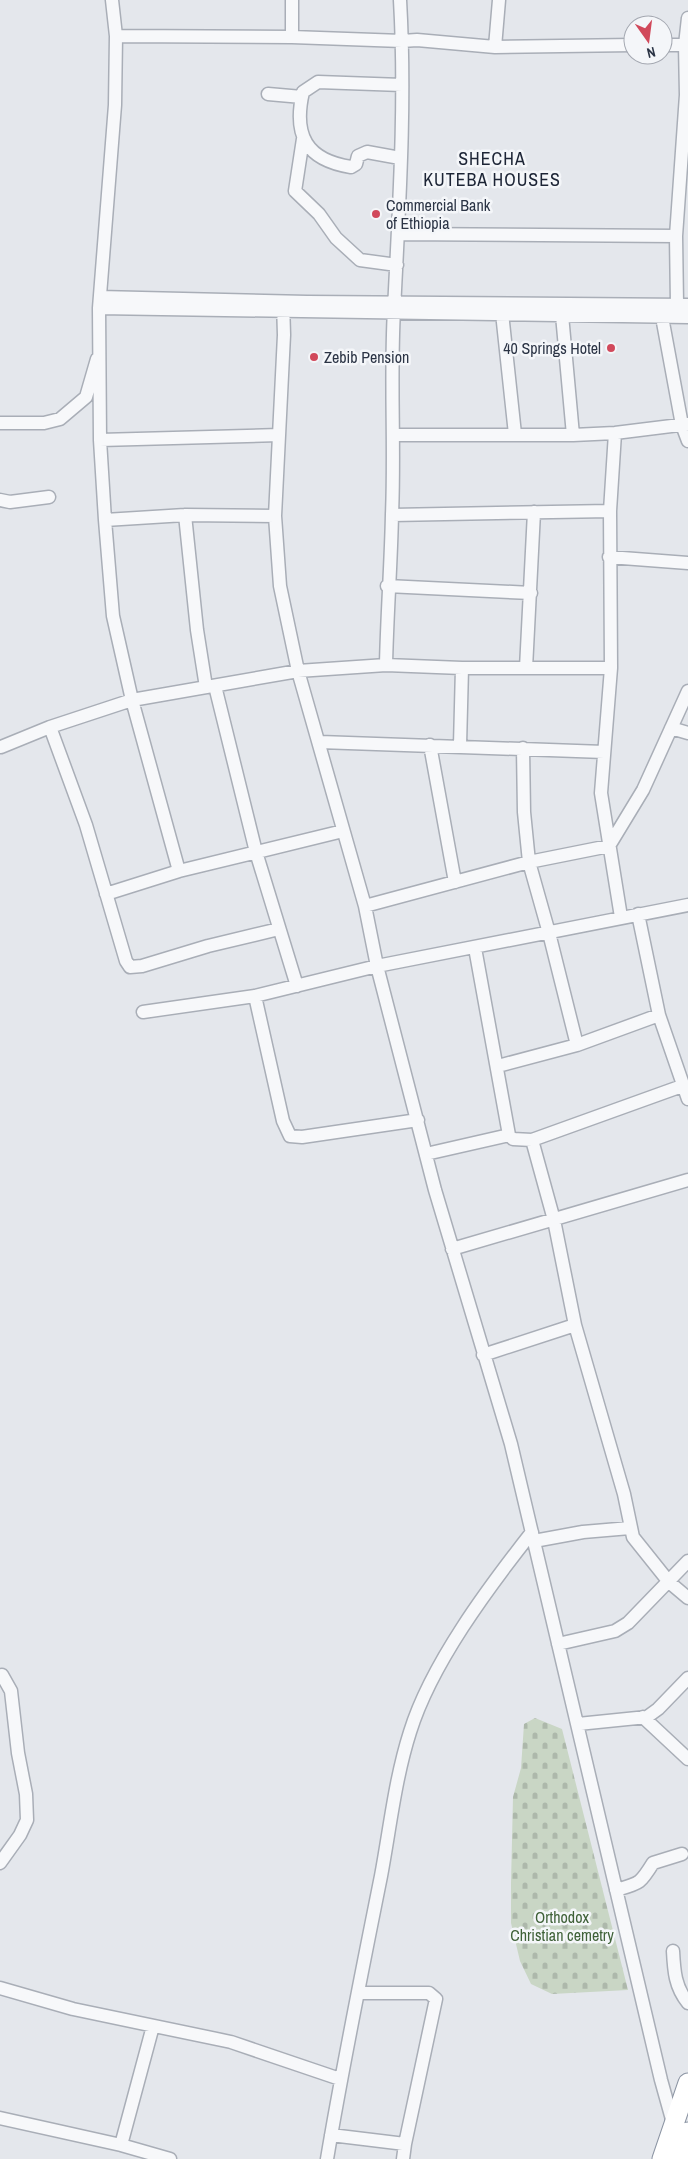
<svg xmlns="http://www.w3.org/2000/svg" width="688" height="2159" font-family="'Archivo Narrow',sans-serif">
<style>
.cemetery{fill:url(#cemetery-stones)}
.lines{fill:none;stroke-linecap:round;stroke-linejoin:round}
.minor-casing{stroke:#a9aeb7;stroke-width:15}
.highway-casing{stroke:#8b94a3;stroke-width:21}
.minor{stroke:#f7f8fa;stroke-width:12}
.highway{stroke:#fff;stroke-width:19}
.poi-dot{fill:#d1495b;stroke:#f4f6f9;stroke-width:2}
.labels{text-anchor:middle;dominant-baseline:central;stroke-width:5;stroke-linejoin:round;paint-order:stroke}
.poi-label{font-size:16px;fill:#2b3445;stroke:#f4f6f9;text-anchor:start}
.park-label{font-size:16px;fill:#3f6138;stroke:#f4f6f9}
.neighbourhood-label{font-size:18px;letter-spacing:1px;fill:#1d2536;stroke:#f4f6f9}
</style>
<defs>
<pattern id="cemetery-stones" width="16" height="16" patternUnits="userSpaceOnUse" patternTransform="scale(1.25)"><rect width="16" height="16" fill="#c9d6c5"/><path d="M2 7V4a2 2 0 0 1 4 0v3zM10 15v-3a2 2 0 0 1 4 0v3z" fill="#adb8ab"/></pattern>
</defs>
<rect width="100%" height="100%" fill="#e4e7ec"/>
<path class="cemetery" d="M535,1718l27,11 66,261 -76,4 -21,-10 -11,-23 -9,-38v-40l2,-86 8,-29 3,-44z"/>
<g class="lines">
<g class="minor-casing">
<path id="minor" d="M112,0l4,36 -1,69 -16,203 1,132 5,80 8,96 19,84 47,171
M292,0v37
M116,36l176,1 110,4 15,-1 78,7 138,-2
M663,45h22
M495,47l4,-47
M268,94l34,3
M303,139l-8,52 24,23 17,24 24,22 37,5
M400,158l-33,-6 -9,4 -2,8 -5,3c-45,-7 -58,-32 -48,-75l15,-10 84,3
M399,234l277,2
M100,297l207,5 381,3
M283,302l1,33 -9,181 5,70 18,85 67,235 12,60 58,224 76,254 150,636 12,43
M677,304l-1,-68 10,-141 -1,-50 3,-27
M99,308l589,9
M502,313l13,121
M562,315l11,120
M662,317l20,108 6,16
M0,423h44l16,-4 26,-22 11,-38
M615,433l-5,78 1,157 -10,125 20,124
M393,435h180l42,-2 73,-9
M100,440l179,-5
M0,500l10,2 39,-5
M185,515l12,115 9,57
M392,515l218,-4
M105,520l80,-5 90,1
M609,557l79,6
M387,586l144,7
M386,665c1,-50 5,-100 6,-151 3,-68 -2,-136 2,-204 5,-103 12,-207 6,-310
M526,668l8,-156
M215,686l41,166 41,134
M50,727l36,98 40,136 4,6 12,-1 66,-20 71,-17
M671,728l17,5
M320,742l284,10
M430,745l25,137
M460,745l2,-77
M1,747l49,-20 82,-27 166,-29 88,-6 76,3h149
M523,748l1,64 5,50 20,71 28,112
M106,894l73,-23 164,-40
M365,906l164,-44 80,-16 34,-56 45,-99
M638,914l21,101 29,84
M475,948l34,187 4,4 19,1 22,80 21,105 -92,30
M255,996l28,125 7,15 12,1 116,-17
M143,1012l112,-16 122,-30 311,-61
M498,1066l79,-21 82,-30
M532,1140l150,-54
M426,1154l83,-19
M452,1249l236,-69
M575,1325l49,169 9,43 36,45 19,16
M534,1541l49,-9 47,-4
M558,1644l57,-13 13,-8 60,-62
M643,1717l45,42
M578,1724l69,-7 11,-8 30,-31
M0,1863l20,-28 7,-15 -1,-26 -8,-41 -7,-62 -9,-16
M616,1890c24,-7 24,-6 37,-27l29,-9
M673,1951c1,20 2,36 15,52
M0,1988l73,21 158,33 109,37
M358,1993h71l7,6 -31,145 -2,15
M0,2118l121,27 49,14
M331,2135l74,9
M121,2145l32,-119
M327,2159c16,-95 35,-188 54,-283 9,-48 14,-97 29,-144 21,-68 78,-144 122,-200"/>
</g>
<g class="highway-casing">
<path id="highway" d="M662,2159l26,-76
M678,2159l10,-27"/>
</g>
<use href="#minor" class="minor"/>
<use href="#highway" class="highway"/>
</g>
<g class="poi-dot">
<circle cx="376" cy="214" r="5"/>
<circle cx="611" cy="348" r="5"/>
<circle cx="314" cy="357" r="5"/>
</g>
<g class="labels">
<g class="poi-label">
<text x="386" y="205">Commercial Bank<tspan x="386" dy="18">of Ethiopia</tspan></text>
<text x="601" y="348" text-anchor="end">40 Springs Hotel</text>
<text x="324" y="357">Zebib Pension</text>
</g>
<g class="park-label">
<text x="562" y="1917">Orthodox<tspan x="562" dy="18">Christian cemetry</tspan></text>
</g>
<g class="neighbourhood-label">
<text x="492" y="158">SHECHA<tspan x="492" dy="21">KUTEBA HOUSES</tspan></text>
</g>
</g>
<g transform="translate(648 40) rotate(166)"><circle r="24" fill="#f4f6f9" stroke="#a4a8b1"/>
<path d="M0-4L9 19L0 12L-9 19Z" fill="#d1495b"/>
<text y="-8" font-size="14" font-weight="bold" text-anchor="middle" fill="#2b3445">N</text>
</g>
</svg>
